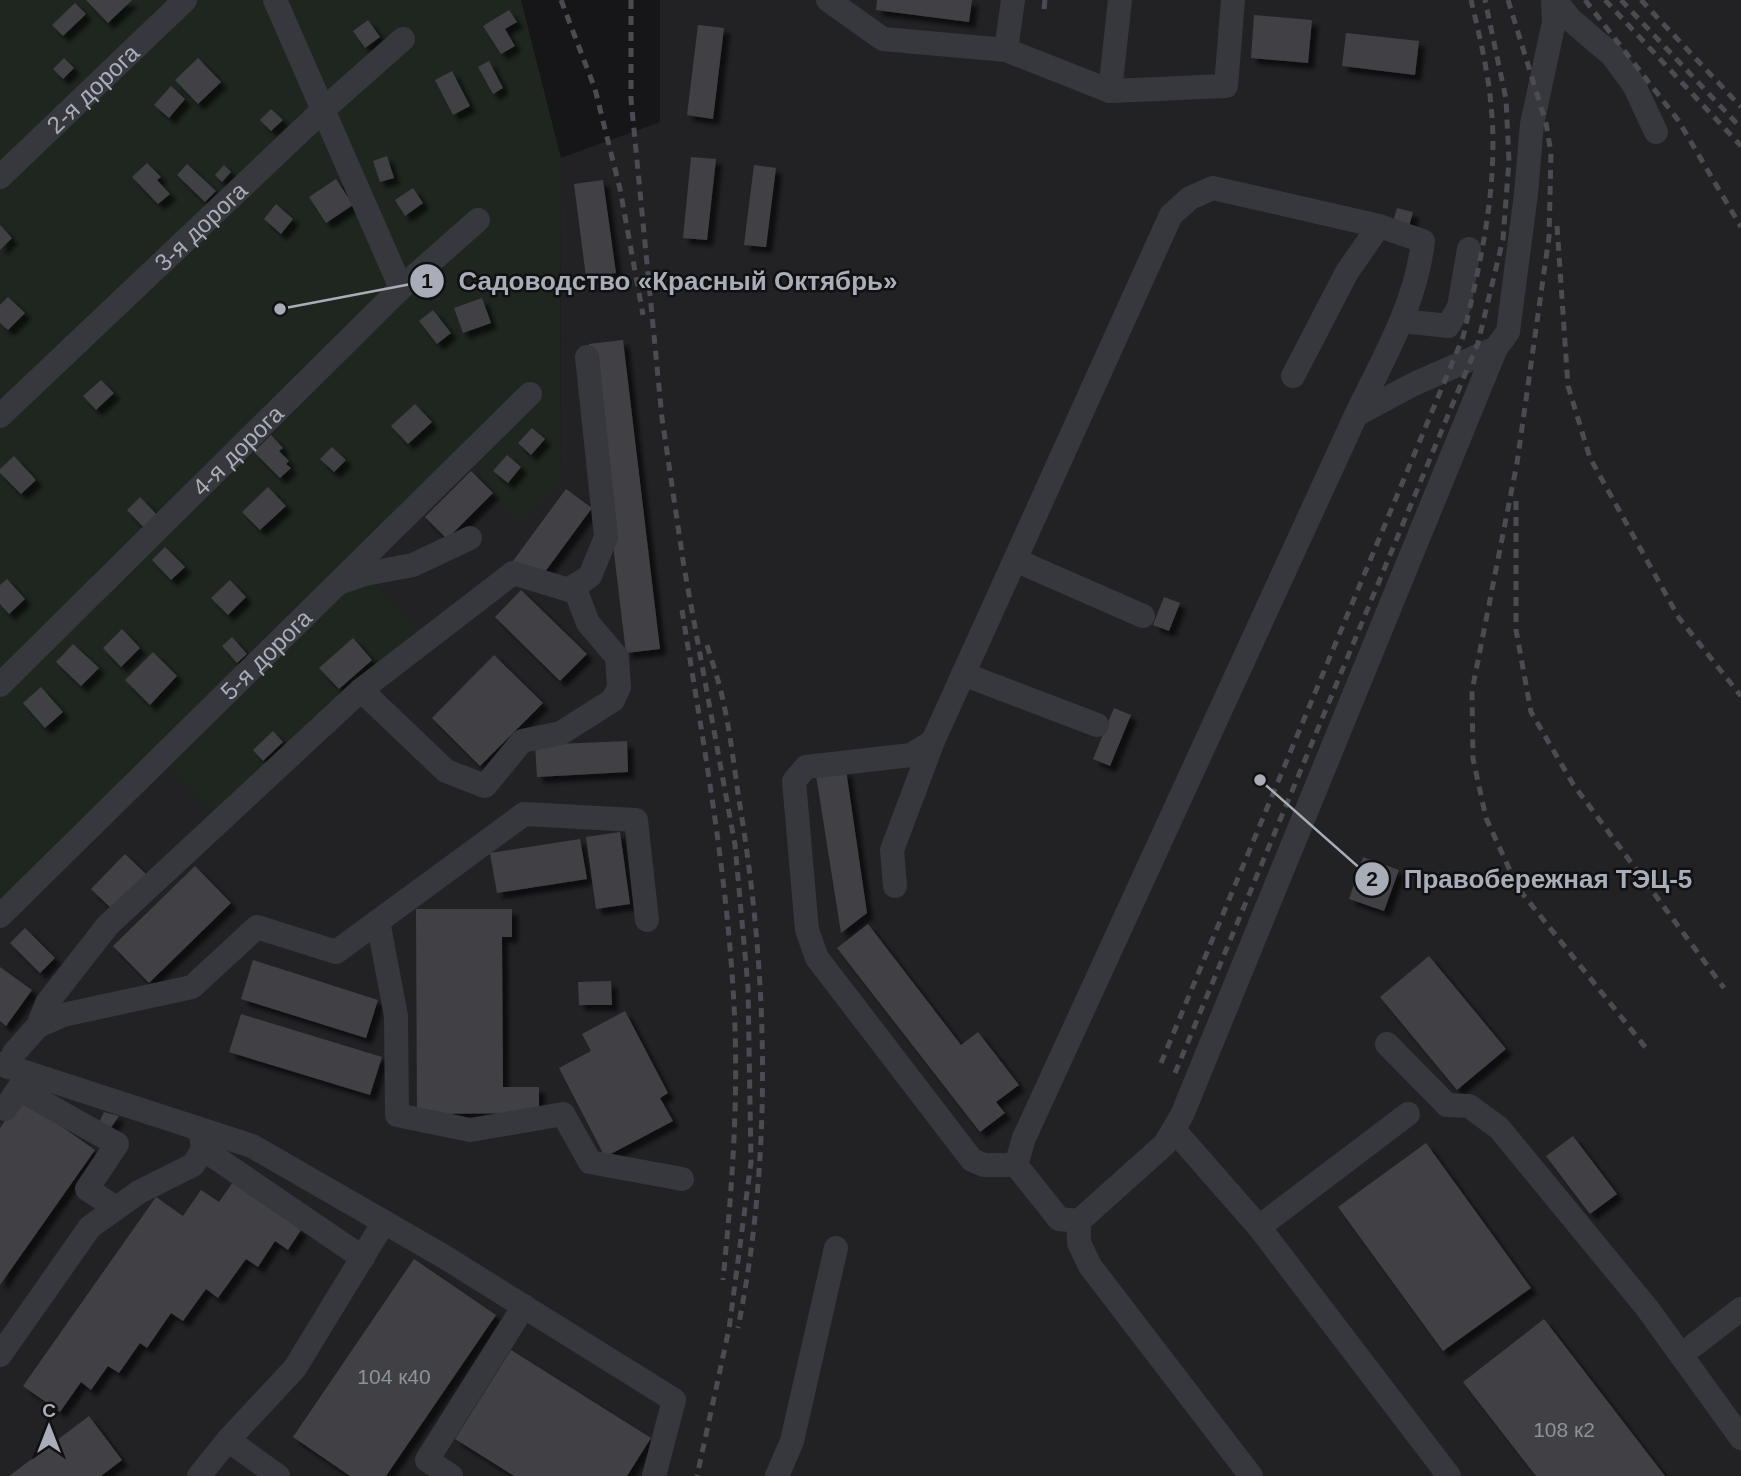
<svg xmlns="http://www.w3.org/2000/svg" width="1741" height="1476" font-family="Arial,sans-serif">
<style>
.built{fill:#222225}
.green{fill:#1e261f}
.building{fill:#404145;filter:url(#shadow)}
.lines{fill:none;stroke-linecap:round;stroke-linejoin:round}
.minor{stroke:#37383d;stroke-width:24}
.rail{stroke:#4a4c52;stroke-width:5;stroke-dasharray:9 7;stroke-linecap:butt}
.labels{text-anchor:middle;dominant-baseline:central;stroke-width:5;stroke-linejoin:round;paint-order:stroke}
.number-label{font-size:21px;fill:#8e929b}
.street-label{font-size:24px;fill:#a8adb8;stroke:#111113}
.leader{fill:none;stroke:#a8adb8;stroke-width:2.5}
.callout-dot{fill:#a8adb8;stroke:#111113;stroke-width:2.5}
.mark-label{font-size:21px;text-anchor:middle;font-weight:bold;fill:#111}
.callout-label{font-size:26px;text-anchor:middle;font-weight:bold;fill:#a8adb8;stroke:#111113;stroke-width:5;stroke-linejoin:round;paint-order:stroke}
</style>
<defs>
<filter id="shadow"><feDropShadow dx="6" dy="6" stdDeviation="2" flood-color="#0009"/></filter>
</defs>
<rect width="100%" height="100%" fill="#161618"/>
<path class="built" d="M660,0h1081v1476h-1741v-568l164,-146 221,-101 31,-32 -57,-62 111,-107 90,24 1,-326 99,-36z"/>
<path class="green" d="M0,0h521l40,158 -1,326 -42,39 -48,-62 -105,113 52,55 -80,80 -122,106 -51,-53 -164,146z"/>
<path class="building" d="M86,0h46l-24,23z
M877,0h95l-3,22 -93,-12z
M75,3l11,11 -23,22 -11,-11z
M509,10l8,12 -12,7 10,17 -14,8 -18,-28z
M1254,15l58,5 -4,43 -57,-5z
M368,20l12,17 -15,11 -12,-17z
M698,25l26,3 -11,91 -26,-4z
M1346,33l73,8 -4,34 -73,-9z
M64,58l10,10 -11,11 -10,-10z
M198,58l23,24 -23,22 -23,-24z
M489,61l14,27 -10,6 -15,-27z
M452,71l18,35 -17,9 -18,-35z
M171,86l14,13 -16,19 -15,-13z
M271,109l12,11 -12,11 -11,-11z
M387,156l7,22 -14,4 -7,-21z
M691,157l25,2 -9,81 -24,-2z
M147,163l14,14 -4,3 13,14 -12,10 -26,-27z
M187,164l29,27 -11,11 -28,-27z
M224,165l7,7 -9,10 -7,-7z
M754,165l22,3 -10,79 -22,-2z
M336,179l17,26 -27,18 -17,-26z
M603,180l13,93 -30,4 -12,-93z
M413,188l10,15 -18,13 -10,-16z
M276,204l17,15 -12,15 -17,-15z
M1397,208l16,4 -5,18 -16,-4z
M0,225l12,13 -12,12z
M8,297l17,16 -17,17 -8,-7v-18z
M482,298l9,25 -28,10 -9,-25z
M433,310l18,23 -14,11 -18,-23z
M623,340l37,309 -34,4 -37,-309z
M101,380l13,13 -18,17 -13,-14z
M415,404l17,18 -24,22 -17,-18z
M532,428l13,11 -14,16 -13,-12z
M271,435l12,13 -4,3 10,10 -3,3 5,4 -11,10 -26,-26z
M332,447l14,13 -12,12 -14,-13z
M507,455l14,12 -13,16 -15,-12z
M14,456l22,24 -15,14 -21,-21v-4z
M471,471l22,22 -46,46 -22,-22z
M268,487l18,19 -26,24 -18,-18z
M566,489l26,19 -53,72 -26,-19z
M140,497l20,21 -13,13 -20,-21z
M165,547l20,20 -14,13 -19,-20z
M7,579l18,20 -16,15 -9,-10v-19z
M230,580l16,17 -18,18 -17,-17z
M521,590l66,64 -27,27 -65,-64z
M1164,597l16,6 -11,28 -16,-6z
M122,629l18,19 -19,19 -18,-19z
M232,637l15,17 -10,9 -15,-17z
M353,638l19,22 -33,29 -20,-21z
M73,644l26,24 -18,18 -25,-24z
M153,652l24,24 -27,29 -25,-25z
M494,655l49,48 -63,63 -48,-48z
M41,687l22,25 -18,16 -22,-25z
M1114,708l17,7 -21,51 -17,-7z
M273,731l10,11 -20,19 -10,-11z
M627,741l1,31 -91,5 -2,-32z
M846,770l21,143 -26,20 -25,-158z
M620,832l10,72 -34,5 -10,-72z
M580,839l7,40 -90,14 -7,-40z
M125,854l22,21 -34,35 -22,-21z
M1363,857l36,13 -15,41 -35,-12z
M195,866l36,37 -82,80 -36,-37z
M416,909h96v28h-10l1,150h36v26l-122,1z
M868,924l93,121 17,-13 41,53 -23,17 9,11 -25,19 -143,-184z
M25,928l30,30 -15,15 -30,-30z
M1429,956l77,93 -49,41 -77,-93z
M253,960l125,40 -12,38 -125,-39z
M0,967l32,23 -26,36 -6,-5z
M611,981l1,24h-33l-1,-23z
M625,1011l43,82 -8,5 13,23 -68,36 -46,-89 32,-17 -9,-17z
M241,1014l141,43 -12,38 -141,-43z
M21,1098l74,52 -95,135v-157z
M104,1112l15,4 -9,13 -11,-6z
M1573,1136l44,58 -27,20 -44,-58z
M1426,1143l105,145 -88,63 -105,-144z
M233,1182l68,48 -13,20 -13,-9 -17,26 -12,-8 -28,39 -12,-9 -23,32 -12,-8 -24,35 -7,-5 -21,30 -11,-7 -17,24 -10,-8 -21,30 -37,-26 133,-189 27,19 18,-26 18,12z
M414,1259l82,56 -110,161h-36l-57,-39z
M1544,1319l121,157h-129l-73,-94z
M511,1350l140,88 -24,38h-113l-59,-37z
M89,1416l33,44 -21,16h-92z"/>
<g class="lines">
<g class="minor">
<path d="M275,0l126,288"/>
<path d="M828,0l55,39 123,11 104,41 116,-5 7,-86"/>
<path d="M1555,0l16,20 41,35 22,30 22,47"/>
<path d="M1006,50l7,-50"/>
<path d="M1110,91l10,-91"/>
<path id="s1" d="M0,177l185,-177"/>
<path d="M1402,321l46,5 11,-19 10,-58"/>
<path d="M1293,376l54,-104 32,-46"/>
<path d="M1356,415l58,-31 82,-36 12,-16 18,-138 6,-70 22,-102 -1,-22"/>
<path id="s2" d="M0,416l324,-307 79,-70"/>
<path d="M1015,560l128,56"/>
<path d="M342,582l23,-8 48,-9 57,-27"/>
<path d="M963,674l134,51"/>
<path id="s3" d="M0,685l401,-397 77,-68"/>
<path d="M361,690l85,81 39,15 37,-45 39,-8 52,-33 6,-13 -2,-30 -29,-34 -14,-37"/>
<path d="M895,886l-3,-36 41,-109"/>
<path id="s4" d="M0,916l530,-522"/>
<path d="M378,921l18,95 1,99 73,15 93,-16 27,48 92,17"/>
<path d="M38,1026l25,-11 129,-28 65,-60 79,25 188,-138 112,6 11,100"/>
<path d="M1387,1044l60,61 22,1 30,22 148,180 94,130"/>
<path d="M0,1064l252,82 191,110 231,144 -20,76"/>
<path d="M8,1067l6,-14 24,-27 9,-23 61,-78 253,-235 152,-117 56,17 21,-14 16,-39 -19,-180"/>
<path d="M19,1089l98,55 -30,45 29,19"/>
<path d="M5,1109l16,-24 4,-11"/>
<path d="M1174,1130l85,97 190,249"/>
<path d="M201,1134l2,15 160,109"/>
<path d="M1016,1165h-32l-12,-5 -155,-202 -10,-28 -13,-149 12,-14 105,-12 22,-14 238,-526 19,-17 23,-10 166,38 44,15c-7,63 -40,118 -67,174l-332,723 -8,27 43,54 20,2 86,-77 17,-29 314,-767"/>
<path d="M1079,1221v22l11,23 161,210"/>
<path d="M1259,1227l149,-113"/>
<path d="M0,1355l90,-128 49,-35 54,-27 10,-16"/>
<path d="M1681,1355l60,-46"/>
<path d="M228,1440l50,36"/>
<path d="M199,1476l29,-36 67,-72 89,-146"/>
<path d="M451,1476l-24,-16 97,-154"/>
<path d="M777,1476l15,-35 44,-193"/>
</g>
<path class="rail" d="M561,0l34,89 25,100 23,126
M631,0v99l31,319 22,149 51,278 13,142 3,175 -22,167 -32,147
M1508,0l38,123 5,30 -2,84 -32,226 -45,228 1,68 13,59 32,70 128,160
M1585,0l93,120 63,107
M1605,0l136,146
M1621,0l120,128
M1641,0l100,107
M1044,9l1,-9
M1557,226l11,160 22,72 89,160 62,78
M1516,501v129l15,82 42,72 151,204
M682,610c21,131 45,262 52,395 5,92 -2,184 -11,275
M707,645c5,17 11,33 15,51 8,34 12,70 17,104 29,174 34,354 -1,528
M1161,1063l302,-726c18,-77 36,-153 28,-232 -3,-35 -12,-71 -20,-105
M1175,1073l303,-730 25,-104 6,-78 -3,-62 -21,-99"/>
</g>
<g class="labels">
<g class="number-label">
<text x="394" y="1376">104 к40</text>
<text x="1564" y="1429">108 к2</text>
</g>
<g class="street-label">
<text stroke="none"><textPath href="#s1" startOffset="128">2-я дорога</textPath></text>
<text stroke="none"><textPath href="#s2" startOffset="276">3-я дорога</textPath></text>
<text stroke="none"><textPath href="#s3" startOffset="334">4-я дорога</textPath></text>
<text stroke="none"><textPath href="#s4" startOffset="373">5-я дорога</textPath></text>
</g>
</g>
<path class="leader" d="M280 309L427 281M1260 780L1372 879"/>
<g class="callout-dot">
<circle cx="280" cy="309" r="7"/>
<circle cx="1260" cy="780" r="7"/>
<circle cx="427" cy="281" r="18"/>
<circle cx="1372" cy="879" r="18"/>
</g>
<g class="mark-label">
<text x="427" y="288">1</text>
<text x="1372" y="886">2</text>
</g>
<g class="callout-label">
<text x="678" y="290">Садоводство «Красный Октябрь»</text>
<text x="1548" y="888">Правобережная ТЭЦ-5</text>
</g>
<g transform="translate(49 1427)" stroke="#111113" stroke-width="5" paint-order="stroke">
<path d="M0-5L12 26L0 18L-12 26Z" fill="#a8adb8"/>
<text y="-10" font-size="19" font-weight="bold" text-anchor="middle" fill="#a8adb8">С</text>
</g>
</svg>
